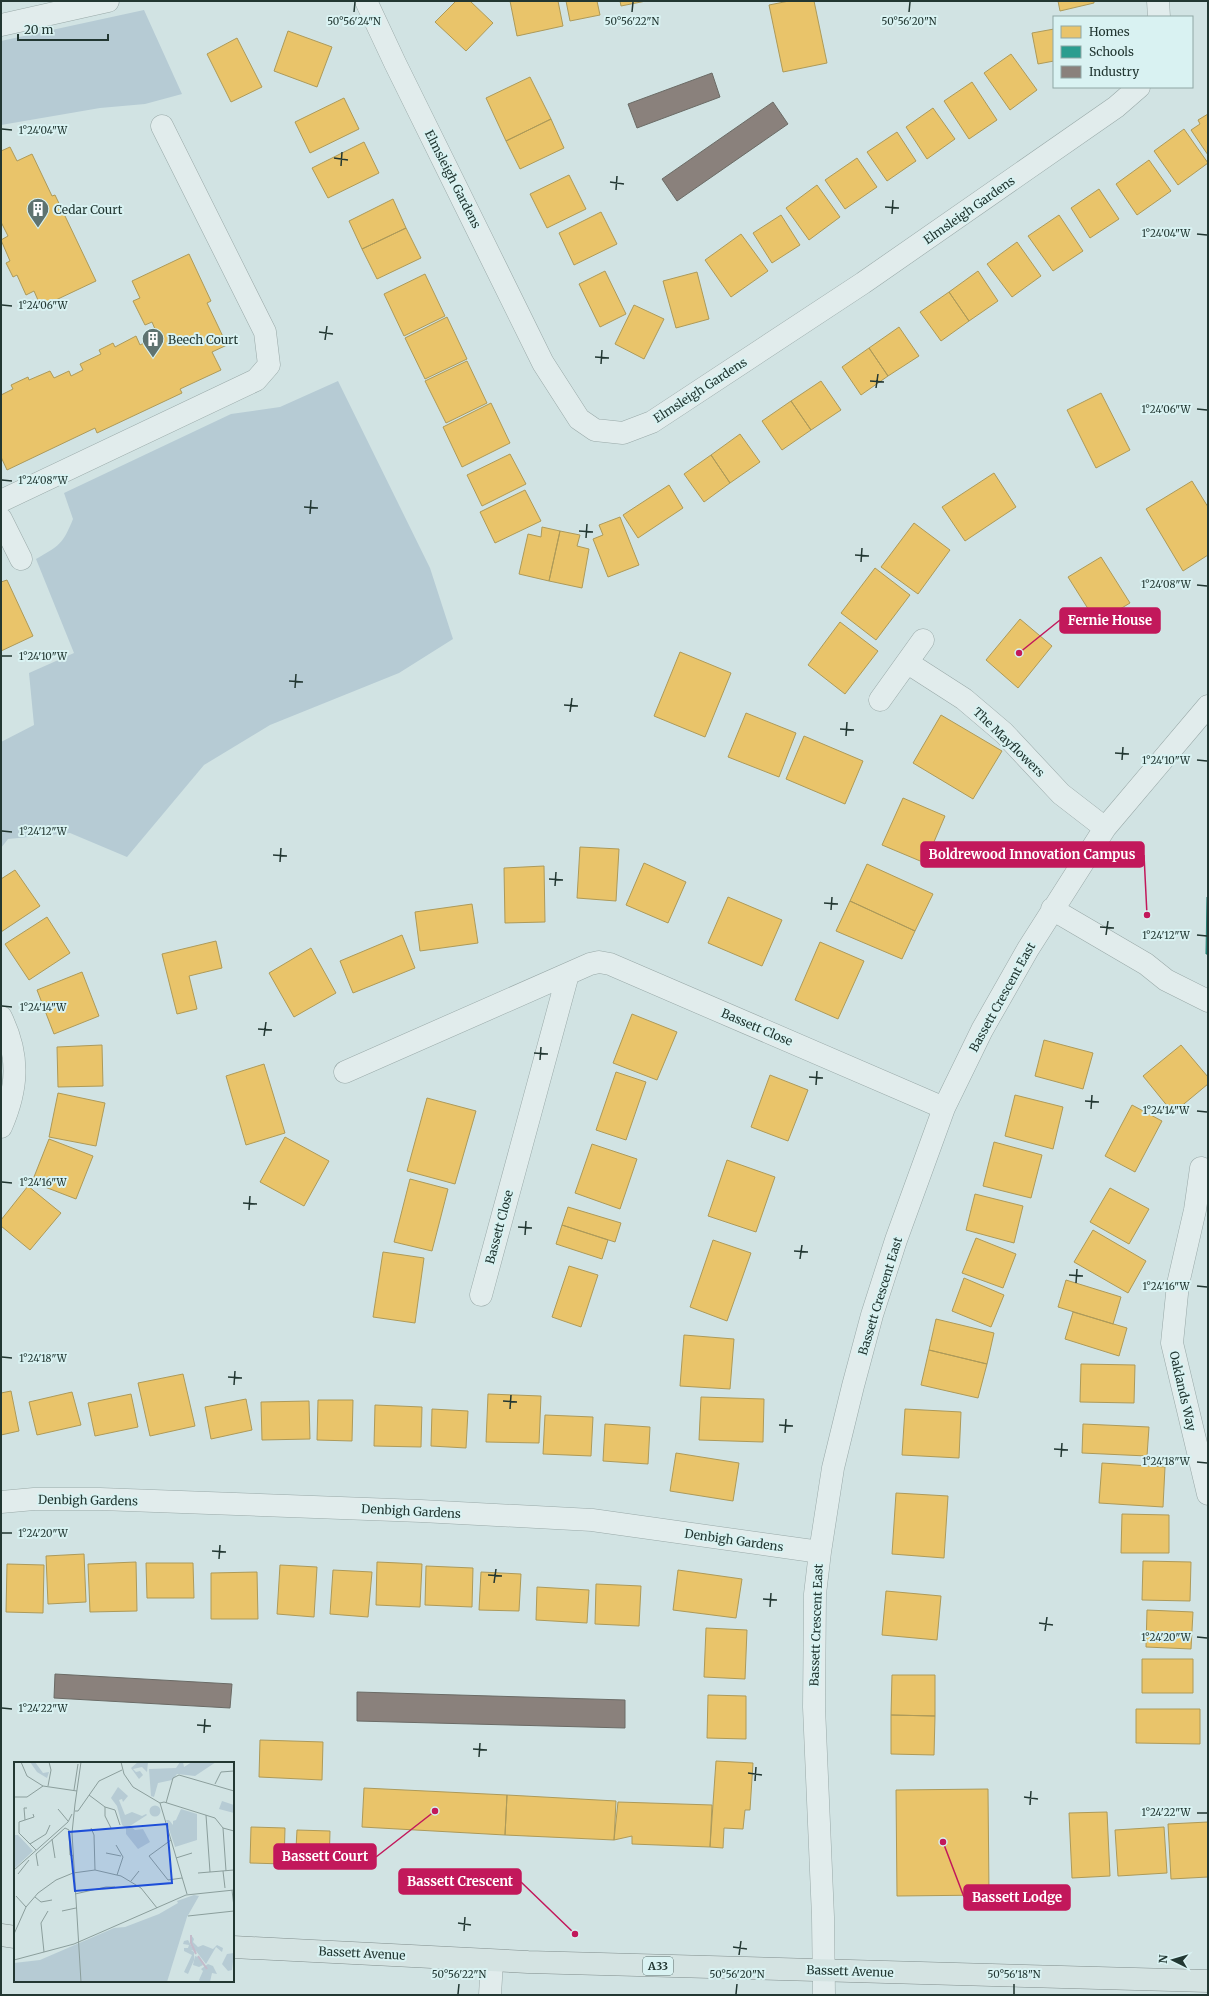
<svg xmlns="http://www.w3.org/2000/svg" width="1209" height="1996" font-family="Merriweather,serif">
<style>
.green{fill:#b6cbd4}
.homes{fill:#e9c46a;stroke:#ad9a59}
.schools{fill:#2a9d8f;stroke:#287e73}
.industry{fill:#8a817c;stroke:#6b6b66}
.lines{fill:none;stroke-linecap:round;stroke-linejoin:round}
.minor-casing{stroke:#99a9a8;stroke-width:23}
.major-casing{stroke:#808e8d;stroke-width:23}
.minor{stroke:#e1ecec;stroke-width:22}
.major{stroke:#d4e3e2;stroke-width:22}
.ticks{fill:none;stroke:#223732;stroke-width:1.5}
.labels{text-anchor:middle;dominant-baseline:central;stroke-width:4;stroke-linejoin:round;paint-order:stroke}
.shield{fill:#d9f2f2;stroke:#596f6c;stroke-width:1}
.shield-label{font-size:11px;font-weight:bold;fill:#223732}
.street-label{font-size:12px;fill:#223732;stroke:#d9f2f2}
.poi-label{font-size:12px;fill:#223732;stroke:#d9f2f2;text-anchor:start}
.inset-river{fill:none;stroke:#c4bbca;stroke-width:2}
.inset-road{fill:none;stroke:#8b9e9c;stroke-width:1}
.view{fill:#1d4ed8;fill-opacity:0.15;stroke:#1d4ed8;stroke-width:2}
.inset-edge{fill:none;stroke:#223732;stroke-width:2}
.ticks-label{font-size:10px;text-anchor:middle;fill:#223732;stroke:#d9f2f2;stroke-width:4;stroke-linejoin:round;paint-order:stroke}
.leader{fill:none;stroke:#c2185b;stroke-width:1.5}
.callout-dot{fill:#c2185b;stroke:#d9f2f2;stroke-width:1.5}
.callout{fill:#c2185b;stroke:#c2185b;stroke-width:1.5}
.callout-label{font-size:13px;text-anchor:middle;font-weight:bold;fill:#fff}
</style>
<rect width="100%" height="100%" fill="#d1e3e3"/>
<path class="green" d="M144,10l38,84 -37,10 -45,4 -99,17v-84z
M338,381l92,187 23,71 -54,34 -129,52 -66,40 -77,92 -57,-24 -62,6 -7,9v-106l33,-17 -5,-52 45,-20 -38,-94c23,-13 27,-15 37,-40l-9,-26 167,-79 49,-7z"/>
<path class="homes" d="M456,1h14l23,22 -27,28 -31,-29z
M510,1h48l5,25 -46,10z
M566,1h31l3,14 -30,6z
M620,1h26l-25,5z
M789,1h25l13,62 -44,9 -14,-67z
M1058,1h36v2l-34,8z
M1054,29v32l-16,3 -6,-31z
M288,31l44,16 -15,40 -43,-16z
M237,38l25,49 -31,15 -24,-48z
M1011,54l26,36 -27,20 -26,-37z
M530,77l21,42 -45,22 -20,-43z
M972,82l25,38 -28,19 -25,-38z
M344,98l15,31 -49,24 -15,-31z
M933,108l22,31 -28,20 -21,-32z
M1208,114v41l-17,-25 9,-6 -2,-4z
M551,119l13,29 -44,21 -14,-28z
M1184,129l24,34 -30,22 -24,-34z
M897,132l19,29 -29,20 -20,-29z
M364,142l15,31 -51,25 -16,-30z
M10,147l7,14 15,-7 20,42 3,-1 41,86 -55,26 -7,-16 -8,4 -9,-20 -4,2 -7,-14 4,-2 -9,-21 7,-4 -7,-14v-71z
M857,158l20,29 -32,22 -20,-29z
M1149,160l22,31 -34,24 -21,-31z
M569,175l17,34 -39,19 -17,-34z
M817,185l23,32 -31,23 -23,-32z
M1099,189l20,30 -29,19 -19,-30z
M393,199l13,29 -44,21 -13,-28z
M601,212l16,32 -43,21 -15,-32z
M781,215l19,30 -28,18 -19,-30z
M1059,215l24,36 -30,20 -25,-35z
M406,228l15,30 -44,21 -15,-30z
M741,234l27,37 -37,26 -26,-37z
M1017,242l24,34 -29,21 -25,-33z
M189,254l22,47 -4,2 20,42 -15,7 9,18 -41,19 2,4 -85,40 -2,-5 -88,42 -6,-13v-62l12,-6 -2,-4 17,-8 1,3 21,-9 4,7 15,-7 2,5 12,-6 -3,-6 21,-10 -2,-4 14,-7 2,4 21,-11 4,9 18,-9 -6,-14 -7,3 -12,-24 7,-3 -8,-17z
M605,271l21,43 -26,13 -21,-43z
M978,271l20,30 -29,20 -20,-29z
M697,272l12,47 -33,9 -13,-47z
M425,274l20,42 -41,20 -20,-42z
M949,292l20,29 -28,20 -21,-29z
M634,305l30,14 -20,40 -29,-15z
M447,317l20,42 -42,20 -20,-41z
M899,327l20,29 -31,20 -19,-28z
M869,348l19,28 -27,19 -19,-28z
M467,361l20,42 -41,20 -21,-42z
M821,381l20,29 -30,20 -20,-29z
M1101,393l29,57 -34,18 -29,-58z
M791,401l20,29 -29,20 -20,-29z
M491,403l19,40 -48,24 -19,-40z
M740,434l20,28 -30,21 -19,-28z
M510,454l16,30 -44,22 -15,-31z
M711,455l19,28 -26,19 -20,-28z
M994,473l22,34 -51,34 -23,-34z
M1192,481l16,26v48l-25,16 -37,-62z
M669,485l14,23 -45,30 -15,-23z
M525,490l16,31 -46,22 -15,-31z
M620,517l19,48 -31,12 -15,-38 10,-4 -4,-10z
M914,523l36,27 -32,44 -37,-27z
M542,527l18,4 -11,50 -30,-7 9,-40 13,3z
M560,531l20,4 -3,11 12,3 -7,39 -33,-7z
M1101,557l29,46 -33,20 -29,-46z
M875,568l35,27 -34,45 -35,-27z
M7,580l26,56 -32,15v-69z
M1020,619l32,27 -34,42 -32,-28z
M840,622l38,29 -33,43 -37,-29z
M680,652l51,21 -26,64 -51,-21z
M746,713l50,20 -17,44 -51,-20z
M941,715l61,36 -29,48 -60,-36z
M804,736l59,25 -18,43 -59,-25z
M903,798l42,18 -20,47 -43,-18z
M580,847l39,2 -3,52 -39,-3z
M644,863l42,19 -18,41 -42,-18z
M867,864l66,30 -18,37 -65,-30z
M544,866l1,56 -40,1 -1,-55z
M15,870l25,36 -39,26v-53z
M728,897l54,23 -20,46 -54,-23z
M850,901l65,30 -13,28 -66,-28z
M472,904l6,39 -58,8 -5,-39z
M47,917l23,36 -41,27 -24,-36z
M402,935l13,33 -62,25 -13,-32z
M216,941l6,27 -33,8 8,33 -20,5 -15,-60z
M820,942l44,19 -26,58 -43,-19z
M311,948l25,45 -42,24 -25,-44z
M82,972l17,44 -45,18 -17,-44z
M632,1014l45,18 -20,48 -44,-17z
M1044,1040l49,13 -10,36 -48,-13z
M102,1045l1,41 -45,1 -1,-40z
M1181,1045l27,32v7l-35,29 -30,-37z
M264,1064l21,69 -39,12 -20,-69z
M616,1072l30,10 -20,58 -30,-10z
M770,1075l38,15 -20,51 -37,-14z
M58,1093l47,10 -9,43 -47,-9z
M1015,1095l48,12 -10,42 -48,-13z
M427,1098l49,13 -21,73 -48,-13z
M1132,1105l30,16 -27,51 -30,-16z
M285,1137l44,24 -25,45 -44,-24z
M49,1139l44,17 -17,43 -44,-17z
M994,1142l48,13 -11,43 -48,-12z
M592,1144l45,15 -17,50 -45,-16z
M727,1160l48,17 -19,55 -48,-16z
M410,1179l38,10 -16,62 -38,-9z
M28,1186l33,27 -31,37 -29,-24v-6z
M1110,1188l39,21 -20,35 -39,-22z
M975,1194l48,12 -9,37 -48,-13z
M568,1207l53,16 -6,19 -53,-17z
M562,1225l46,15 -6,19 -46,-15z
M1093,1230l53,31 -18,32 -54,-31z
M976,1238l40,16 -13,34 -41,-15z
M713,1240l38,13 -24,68 -37,-14z
M383,1252l41,6 -9,65 -42,-6z
M569,1266l29,9 -17,52 -29,-10z
M964,1278l40,17 -13,32 -39,-16z
M1066,1280l55,17 -8,27 -55,-17z
M1073,1312l54,16 -8,28 -54,-17z
M936,1319l58,14 -7,31 -58,-14z
M684,1335l50,4 -4,50 -50,-3z
M929,1350l58,14 -9,34 -57,-13z
M1081,1364l54,1 -1,38 -54,-1z
M183,1374l12,52 -45,10 -12,-53z
M11,1391l8,40 -18,4v-42z
M72,1392l9,33 -44,10 -8,-33z
M131,1394l7,33 -43,9 -7,-33z
M488,1394l53,2 -2,47 -53,-1z
M701,1397l63,2 -1,43 -64,-2z
M246,1399l6,31 -41,9 -6,-32z
M318,1400h35l-1,41 -35,-1z
M309,1401l1,38 -48,1 -1,-38z
M375,1405l47,2 -1,40 -47,-1z
M432,1409l36,2 -2,37 -35,-2z
M905,1409l56,3 -2,46 -57,-3z
M545,1415l48,2 -2,39 -48,-2z
M605,1424l45,3 -2,37 -45,-3z
M1083,1424l66,3 -2,29 -65,-3z
M676,1453l63,10 -6,38 -63,-10z
M1102,1463l63,4 -2,40 -64,-4z
M896,1493l52,3 -4,62 -52,-4z
M1122,1514l47,1v38h-48z
M84,1554l2,48 -38,2 -2,-48z
M1143,1561l48,1 -1,39 -48,-1z
M136,1562l1,49 -47,1 -2,-48z
M377,1562l45,2 -2,43 -44,-2z
M146,1563h47l1,35h-47z
M7,1564l37,1 -1,48 -37,-1z
M280,1565l37,2 -3,50 -37,-3z
M426,1566l47,2 -1,39 -47,-2z
M333,1570l39,2 -4,45 -38,-3z
M678,1570l64,9 -6,39 -63,-8z
M257,1572l1,47h-47v-46z
M481,1572l40,2 -2,37 -40,-1z
M596,1584l45,2 -2,40 -44,-2z
M537,1587l52,3 -2,33 -51,-3z
M886,1591l55,5 -4,44 -55,-5z
M1147,1610l46,2 -2,37 -45,-2z
M706,1628l41,2 -2,49 -41,-2z
M1142,1659h51v34h-51z
M892,1675h43v41l-44,-1z
M708,1695l38,1v43l-39,-1z
M1136,1709h64v35l-64,-1z
M891,1715l44,1 -1,39 -43,-1z
M260,1740l63,2 -1,38 -63,-3z
M716,1761l37,2 -3,47h-5l-2,19 -19,-1 -1,20 -13,-1z
M364,1788l143,7 -2,40 -143,-8z
M988,1789l1,106 -92,1 -1,-106z
M507,1795l109,6 -2,39 -109,-5z
M618,1802l94,3 -2,42 -78,-3v-8l-18,4z
M1107,1812l3,64 -38,2 -3,-65z
M1208,1822v55l-37,2 -3,-55z
M251,1827l34,1 -1,36 -34,-1z
M1164,1827l3,46 -49,3 -3,-46z
M297,1830l33,1 -1,36 -34,-1z"/>
<path class="schools" d="M1207,897h1v57h-2z"/>
<path class="industry" d="M712,73l8,24 -83,31 -9,-24z
M773,102l15,22 -111,77 -15,-22z
M55,1674l177,10 -2,24 -176,-10z
M357,1692l268,8v28l-268,-7z"/>
<g class="lines">
<g class="minor-casing">
<path id="minor" d="M366,1l29,62 148,300 36,56 16,11 28,3 29,-11 211,-139 253,-176 23,-20
M1158,1l1,16
M1,25l107,-24
M1,501l255,-121 13,-15 -4,-33 -103,-206
M1,519l20,40
M908,663l56,36 40,34 57,61 44,34
M880,700l43,-60
M1052,909l94,55 20,16 42,21
M1,1017c19,39 17,71 0,110
M345,1072l245,-108 9,-2 11,2 334,144
M1201,1168l-6,42 -17,74 -6,59 36,151
M481,1295l87,-321
M1,1502l33,-3h66l321,12 171,9 228,32
M490,1995l2,-34
M824,1995l-1,-78 -9,-210 1,-113 5,-42 13,-84 20,-82 19,-71 24,-75 48,-132 38,-78 46,-81 77,-121 103,-122"/>
</g>
<g class="major-casing">
<path id="major" d="M1,1935l14,2
M233,1947l295,15 680,19"/>
</g>
<use href="#minor" class="minor"/>
<use href="#major" class="major"/>
</g>
<path class="ticks" d="M354,12l1,-10M632,12l1,-10M909,12l1,-10M2,129l10,1M334,158l14,2M341,166l1,-14M610,182l14,2M616,190l1,-14M885,207l14,1M892,214l1,-14M1197,234l10,1M2,305l10,1M319,332l14,2M325,340l2,-14M595,357l14,1M601,364l1,-14M870,381l14,1M876,388l2,-14M1197,409l10,1M2,480l10,1M304,507l14,1M310,514l1,-14M579,531l14,1M586,538l1,-14M855,555l14,1M861,562l1,-14M1197,585l10,1M2,656h10M289,681l14,1M295,688l1,-14M564,705l14,1M570,712l2,-14M840,729l14,1M846,736l1,-14M1115,753l14,1M1122,760l1,-13M1197,760l10,1M2,831l10,1M273,855l14,1M280,862l1,-14M549,879l14,1M555,886l1,-14M824,903l14,1M831,910l1,-13M1100,927l14,1M1106,935l2,-14M1197,935l10,1M2,1006l10,1M258,1029l14,1M264,1036l2,-14M534,1053l14,1M540,1060l1,-13M809,1077l14,1M816,1085l1,-14M1085,1101l14,1M1091,1109l1,-14M1197,1111l10,1M2,1182l10,1M243,1203l14,1M249,1210l1,-14M518,1227l14,1M525,1235l1,-14M794,1251l14,1M800,1259l2,-14M1069,1275l14,1M1076,1283l1,-14M1197,1286l10,1M2,1357l10,1M228,1377l14,1M234,1385l1,-14M503,1401l14,1M510,1409l1,-14M779,1425l14,1M785,1433l1,-14M1054,1449l14,1M1061,1457l1,-14M1197,1462l10,1M2,1533h10M212,1551l14,1M219,1559l1,-14M488,1575l14,1M494,1583l2,-14M763,1599l14,1M770,1607l1,-14M1039,1623l14,2M1045,1631l2,-14M1197,1637l10,1M2,1708l10,1M197,1725l14,1M204,1733l1,-14M473,1749l14,1M479,1757l1,-14M748,1773l14,2M755,1781l1,-14M1024,1797l14,2M1030,1805l1,-14M1197,1813h10M458,1923l13,2M464,1931l1,-14M733,1947l14,2M739,1955l2,-14M458,1994l1,-10M736,1994l1,-10M1014,1994v-10"/>
<defs>
<g id="building-pin" transform="scale(1.15)"><path d="M0 17L-7.5 6A9.5 9.5 0 1 1 7.5 6Z" fill="#5f7370" stroke="#d9f2f2"/><path d="M-4-6H4V6H1V3H-1V6H-4ZM-2.5-4.3h1.7v1.8h-1.7ZM.8-4.3h1.7v1.8H.8ZM-2.5-1h1.7V.8h-1.7ZM.8-1h1.7V.8H.8Z" fill="#fff"/></g>
</defs>
<g fill-rule="evenodd">
<use href="#building-pin" x="38" y="209"/>
<use href="#building-pin" x="153" y="339"/>
</g>
<g class="labels">
<rect class="shield" x="643" y="1957" width="30" height="18" rx="3"/>
<g class="shield-label">
<text x="658" y="1966">A33</text>
</g>
<g class="street-label">
<text transform="translate(453 179) rotate(63)">Elmsleigh Gardens</text>
<text transform="translate(969 210) rotate(-35)">Elmsleigh Gardens</text>
<text transform="translate(700 390) rotate(-33)">Elmsleigh Gardens</text>
<text transform="translate(1009 742) rotate(44)">The Mayflowers</text>
<text transform="translate(1002 997) rotate(-61)">Bassett Crescent East</text>
<text transform="translate(757 1027) rotate(23)">Bassett Close</text>
<text transform="translate(499 1227) rotate(-75)">Bassett Close</text>
<text transform="translate(880 1296) rotate(-73)">Bassett Crescent East</text>
<text transform="translate(1183 1391) rotate(77)">Oaklands Way</text>
<text transform="translate(88 1500) rotate(1)">Denbigh Gardens</text>
<text transform="translate(411 1511) rotate(3)">Denbigh Gardens</text>
<text transform="translate(734 1540) rotate(8)">Denbigh Gardens</text>
<text transform="translate(816 1625) rotate(-88)">Bassett Crescent East</text>
<text transform="translate(362 1953) rotate(3)">Bassett Avenue</text>
<text transform="translate(850 1971) rotate(2)">Bassett Avenue</text>
</g>
<g class="poi-label">
<text x="54" y="209">Cedar Court</text>
<text x="168" y="339">Beech Court</text>
</g>
</g>
<g transform="translate(14 1762)">
<rect width="220" height="220" fill="#d1e3e3"/>
<path d="M16,0h5l8,11 6,-1 -2,6 -10,-6zM124,0h10l-1,10 -5,-5 -9,2 3,3 4,-1 3,4 -4,4 -8,-11zM166,0h3l1,5 8,-5h24l-21,14 -18,-2 -5,6 -14,3 -4,14 -3,-1 -2,-27 27,-1zM104,25l10,9 -5,6 -1,-3 -3,1 6,15 7,-3 10,4 4,-2 1,1 -17,11 5,4 8,-1 7,13 -12,7 -12,-15v-6l-4,-3 -5,-19 -6,-8zM208,39l12,4v14v-6l-15,-4zM135.5 49a5.5 5.5 0 1 1 11 0a5.5 5.5 0 1 1-11 0ZM167,47l16,5v26l-22,7 -9,-27h3l4,5v-4l3,-1zM1,73h3l15,16 -19,18zM180,133l5,1 -12,21 -20,65h-153v-19l26,-3 74,-32 11,-1 34,-13 19,-11 -1,-2zM177,173l3,4 -1,3 5,5 5,-2 10,4 4,-4 6,3 -1,4 -6,-5 -10,17 -10,-13 -5,-1 3,2v8l-6,14 -4,-2 8,-17 -8,-4v-3h4l1,-3 -6,-1 1,-3 4,-1 4,7zM220,191l-2,17 -4,1 -6,-7 5,-10zM181,194l5,2 3,7 -4,2 -6,-2zM194,202l5,2 4,8 -5,-1 -2,9h-3l1,-6 -1,6h-6l-2,-2 4,-9 -2,-2z" fill="#b6cbd4"/>
<path class="inset-river" d="M177,173v8l5,11M184,194l9,13"/>
<path class="inset-road" d="M7,0l6,14 16,10 34,5M107,0l3,12 9,13 27,16 27,91M201,22l6,-12 13,-1M34,24l3,-16 -2,-8M60,28l4,-26M75,33l16,12 10,3 5,15M0,35h13l16,-11M146,41l4,-1 51,16 8,10 11,3M152,41l7,-25 6,-3 55,16M61,42l-3,29 9,149M61,42l6,-42M91,45v9l6,12M44,47l10,12M61,49h3l21,-30 23,-11M19,52l1,3 -15,5v11l17,17M192,53l4,57M11,58l-1,-12h3M77,66l3,7 1,35M209,66l3,43M38,77l3,19M157,78l-22,16 19,24 14,-2M16,82l16,-10 4,-9M102,83l7,12 -6,18M92,91l15,3M162,96l16,-5M24,104l-2,-12 29,-26 4,2 1,25 3,1M0,108l54,-48 4,-8M209,109l2,17M184,111l36,-3M4,112l11,-14M117,119l8,-10M218,128l2,17M61,132l31,-7h9M2,134l10,11M21,135l6,5 11,-2M48,149l14,-3M174,154l46,-5M0,172l12,-27 12,-14 18,-13 17,-7 22,-3 26,6 20,12 16,20M30,190l-3,-29 7,-12M0,198l60,-16 112,-49 48,-5"/>
<path class="view" d="M153,62l5,59 -97,8 -6,-59z"/>
<rect width="220" height="220" class="inset-edge"/>
</g>
<g class="ticks-label">
<text x="354" y="25">50°56'24"N</text>
<text x="632" y="25">50°56'22"N</text>
<text x="909" y="25">50°56'20"N</text>
<text x="43" y="134">1°24'04"W</text>
<text x="1166" y="237">1°24'04"W</text>
<text x="43" y="309">1°24'06"W</text>
<text x="1166" y="413">1°24'06"W</text>
<text x="43" y="484">1°24'08"W</text>
<text x="1166" y="588">1°24'08"W</text>
<text x="43" y="660">1°24'10"W</text>
<text x="1166" y="764">1°24'10"W</text>
<text x="43" y="835">1°24'12"W</text>
<text x="1166" y="939">1°24'12"W</text>
<text x="43" y="1011">1°24'14"W</text>
<text x="1166" y="1114">1°24'14"W</text>
<text x="43" y="1186">1°24'16"W</text>
<text x="1166" y="1290">1°24'16"W</text>
<text x="43" y="1362">1°24'18"W</text>
<text x="1166" y="1465">1°24'18"W</text>
<text x="43" y="1537">1°24'20"W</text>
<text x="1166" y="1641">1°24'20"W</text>
<text x="43" y="1712">1°24'22"W</text>
<text x="1166" y="1816">1°24'22"W</text>
<text x="459" y="1978">50°56'22"N</text>
<text x="737" y="1978">50°56'20"N</text>
<text x="1014" y="1978">50°56'18"N</text>
</g>
<path class="leader" d="M1019 653L1060 620M1147 915L1144 855M435 1811L376 1857M575 1934L521 1882M943 1842L964 1897"/>
<g class="callout-dot">
<circle cx="1019" cy="653" r="4"/>
<circle cx="1147" cy="915" r="4"/>
<circle cx="435" cy="1811" r="4"/>
<circle cx="575" cy="1934" r="4"/>
<circle cx="943" cy="1842" r="4"/>
</g>
<g class="callout">
<rect x="1060" y="608" width="100" height="25" rx="4"/>
<rect x="921" y="842" width="223" height="25" rx="4"/>
<rect x="274" y="1844" width="102" height="25" rx="4"/>
<rect x="399" y="1869" width="122" height="25" rx="4"/>
<rect x="964" y="1885" width="106" height="25" rx="4"/>
</g>
<g class="callout-label">
<text x="1110" y="625">Fernie House</text>
<text x="1032" y="859">Boldrewood Innovation Campus</text>
<text x="325" y="1861">Bassett Court</text>
<text x="460" y="1886">Bassett Crescent</text>
<text x="1017" y="1902">Bassett Lodge</text>
</g>
<rect width="1209" height="1996" fill="none" stroke="#223732" stroke-width="4"/>
<rect x="1053" y="16" width="140" height="72" fill="#d9f2f2" stroke="#90a7a5"/>
<rect x="1061" y="26" width="20" height="12" fill="#e9c46a" stroke="#90a7a5"/>
<text x="1089" y="36" font-size="12" fill="#223732">Homes</text>
<rect x="1061" y="46" width="20" height="12" fill="#2a9d8f" stroke="#90a7a5"/>
<text x="1089" y="56" font-size="12" fill="#223732">Schools</text>
<rect x="1061" y="66" width="20" height="12" fill="#8a817c" stroke="#90a7a5"/>
<text x="1089" y="76" font-size="12" fill="#223732">Industry</text>
<g transform="translate(1173 1960) rotate(275)" stroke="#d9f2f2" stroke-width="3" paint-order="stroke">
<path d="M0-3L7 15L0 10L-7 15Z" fill="#223732"/>
<text y="-6" font-size="11" font-weight="bold" text-anchor="middle" fill="#223732">N</text>
</g>
<path d="M18 34v6h90v-6" fill="none" stroke="#223732" stroke-width="2"/>
<text x="24" y="34" font-size="12" fill="#223732" stroke="#d9f2f2" stroke-width="3" paint-order="stroke">20 m</text>
</svg>
